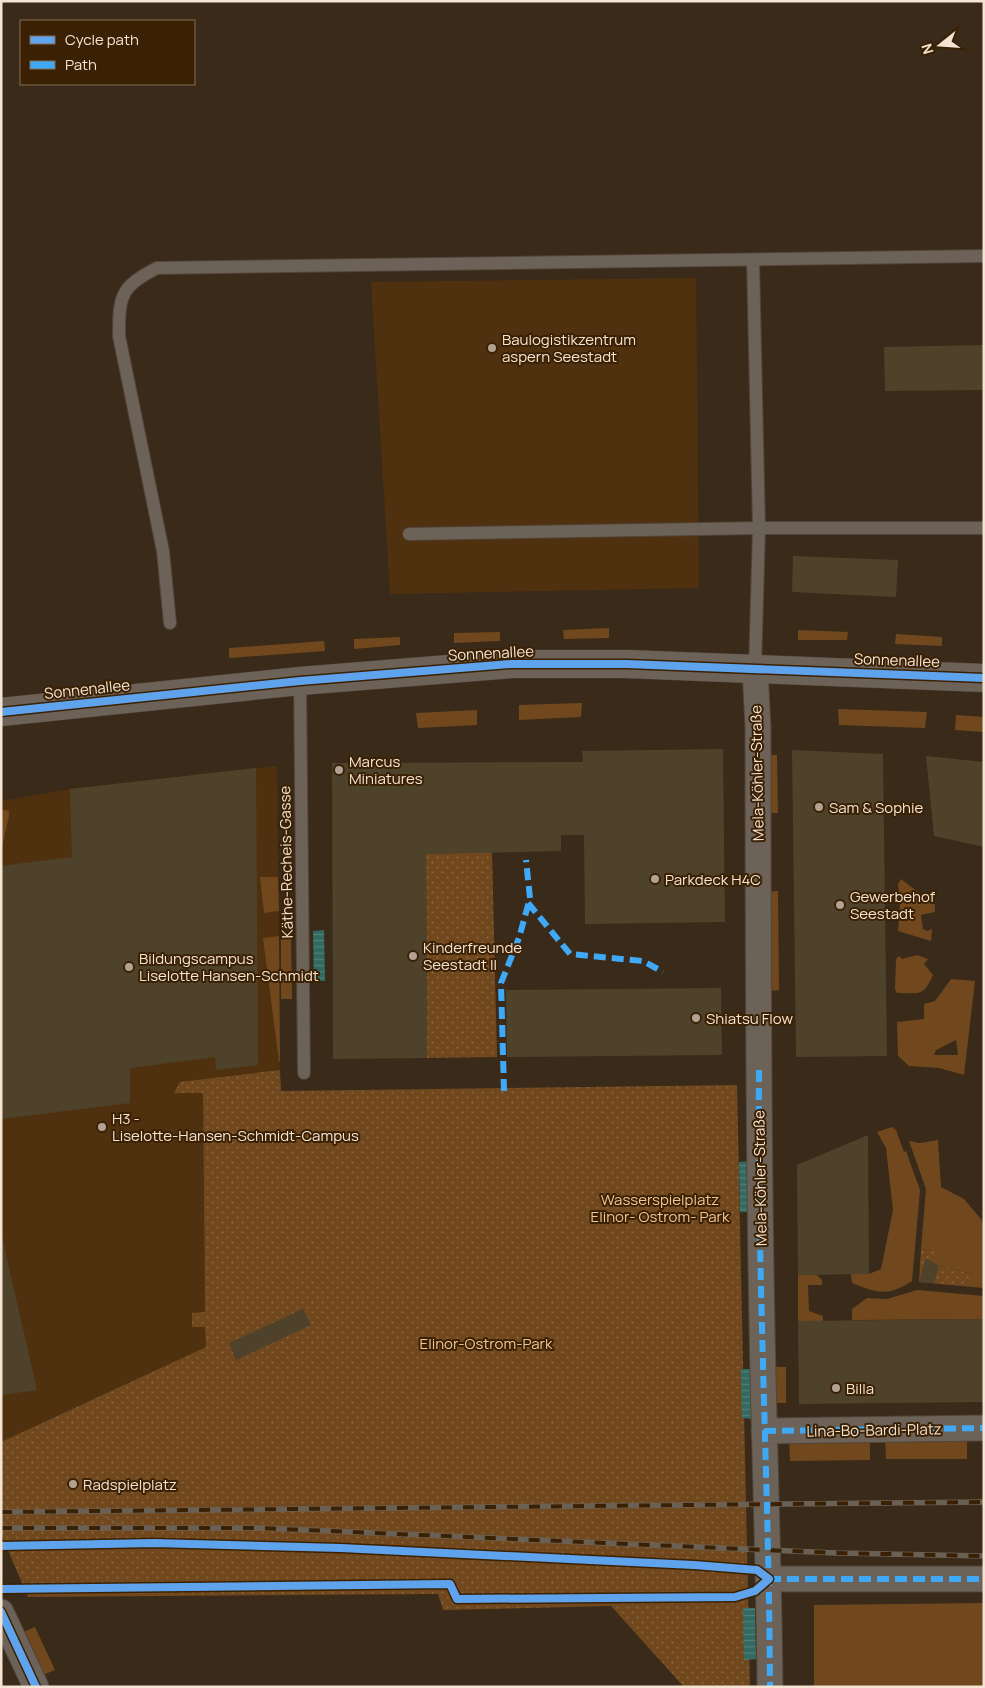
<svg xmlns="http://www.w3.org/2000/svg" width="985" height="1688" font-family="Manrope,sans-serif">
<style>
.built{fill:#4f310f}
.grass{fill:#71481d;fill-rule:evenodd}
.park{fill:url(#park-dots)}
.water{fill:url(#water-rules)}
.building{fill:#4f422a}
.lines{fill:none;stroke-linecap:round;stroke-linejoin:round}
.lane-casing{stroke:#514539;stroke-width:14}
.street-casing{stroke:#514539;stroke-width:27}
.secondary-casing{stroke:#514539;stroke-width:29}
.lane{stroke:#6d6257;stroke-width:12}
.street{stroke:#6d6257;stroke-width:25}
.secondary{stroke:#6d6257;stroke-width:28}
.tram{stroke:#6b6054;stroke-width:1}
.rail-casing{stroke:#6b6054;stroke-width:5.5}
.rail{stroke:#3b2103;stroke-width:4;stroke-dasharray:11;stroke-linecap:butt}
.quiet{stroke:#3fa9f5;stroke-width:6;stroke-dasharray:12 6;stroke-linecap:butt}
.cycleway-casing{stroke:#3b2103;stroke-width:11}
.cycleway{stroke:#60a3ed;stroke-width:8}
.poi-dot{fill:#b3a292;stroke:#3b2103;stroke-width:2}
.labels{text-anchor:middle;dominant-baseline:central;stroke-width:4;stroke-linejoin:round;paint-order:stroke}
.poi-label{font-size:15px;fill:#f5e3d3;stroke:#3b2103;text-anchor:start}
.street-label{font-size:15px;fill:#f5e3d3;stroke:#3b2103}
.park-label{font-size:15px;fill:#f2c498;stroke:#3b2103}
</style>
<defs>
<pattern id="park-dots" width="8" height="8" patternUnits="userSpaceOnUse" patternTransform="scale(1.25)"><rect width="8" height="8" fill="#71481d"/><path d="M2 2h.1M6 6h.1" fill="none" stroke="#86623d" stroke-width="1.8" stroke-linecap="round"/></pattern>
<pattern id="water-rules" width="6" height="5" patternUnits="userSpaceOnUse" patternTransform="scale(1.25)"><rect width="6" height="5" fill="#326a61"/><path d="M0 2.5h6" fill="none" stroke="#507f77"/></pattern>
</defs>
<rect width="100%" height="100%" fill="#392a1a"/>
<path class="built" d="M696,278l3,310 -309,6 -19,-312z
M277,766l3,325 -77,2 2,220 -13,14h13l1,20 -205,95v-641l69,-12z"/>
<path class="grass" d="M609,628v10l-45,1 -1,-9z
M798,630l50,2 -1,8h-49z
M500,632v9l-46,2v-10z
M896,634l46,3v9l-47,-2z
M400,637v8l-46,4v-10z
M324,641l1,10 -96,7v-10z
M582,703l-1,14 -62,3v-15z
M838,709l89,3 -2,16 -86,-3z
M477,710v15l-59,3 -2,-15z
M956,715l28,2v15l-29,-2z
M769,755h8l1,58h-9z
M6,810l3,1v5l-8,35v-40z
M260,877h18l1,34 -15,2z
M901,879l34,26v7l-14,3 2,14 4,2 5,-2 -1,12 -33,-10 2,-25 -2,-22z
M778,891l1,99 -9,1 -1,-99z
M291,935l1,64h-11v-63z
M279,936l1,126h-1l-16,-124z
M917,955l11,4 -4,5 9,11c-10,22 -13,18 -36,18l-2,-4 1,-30 3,-3 3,3z
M951,979l24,2 -11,94 -25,-7 -30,-2 -11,-10 -1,-34 27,-3v-15l11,-3zM956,1040l2,15h-24l2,-5z
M892,1127l4,3 8,22 2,-1 14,39 -8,91c-24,16 -36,12 -60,2l-1,-9h18l12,-5 12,-59 -7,-62 -9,-16z
M938,1140l3,47 23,12 17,20 3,8v61l-12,-1v-13l-40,-10 1,-13 -12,-2 5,-60 -17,-48 11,2z
M798,1275h19l5,5v5h-14l1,26 14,5v5h-25z
M917,1290l67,6v23l-132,1v-11l15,-11 20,1z
M771,1367h15v36h-14z
M885,1433h82v26h-81z
M789,1434h81v26l-80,1z
M984,1603v84h-170v-82z
M35,1627l20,43 -12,5 -20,-43z"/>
<path class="park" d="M492,852l5,205 -70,1 -1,-204z
M280,1070l1,21 456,-6 13,602h-66l-73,-81 -168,4 -5,-16 -410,3 -27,-63v-92l205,-95 -1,-20h-13v-14l13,-1 -2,-219h-29l6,-11z
M921,1249l13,2 -2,13 40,10v13l-53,-5z"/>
<path class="water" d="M324,930l1,51h-11l-1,-50z
M751,1161l-1,51h-10l-1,-50z
M741,1369h11l1,50 -11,-1z
M743,1608h12l1,51 -12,1z"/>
<path class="building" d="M984,345v45l-99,1 -1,-44z
M793,556l105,4 -2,37 -104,-5z
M723,749l2,173 -140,2 -1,-89h-23v16l-135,3 1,204 -94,1 -1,-296 237,-1h14l-1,-11z
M792,750l91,4 4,302 -91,1z
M926,756l58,6v85l-50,-11z
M256,768l2,297 -42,5 -1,-13 -85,11v35l-129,16v-253l71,-9 -2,-68z
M721,988l1,67 -215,2 -1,-67z
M868,1135l1,139 -71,1 -1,-110z
M1,1233l36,157 -36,5z
M926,1258l13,8 -5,17 -15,-1z
M303,1309l8,16 -75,35 -7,-17z
M984,1319v83l-185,2 -1,-83z"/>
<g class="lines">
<g class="lane-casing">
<path id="lane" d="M753,260l6,268 -4,141
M409,534l350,-6h225
M170,623l-7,-72 -44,-215c0,-40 1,-49 38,-68l827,-12
M300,681l4,392"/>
</g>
<g class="street-casing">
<path id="street" d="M755,669l3,59c0,199 0,398 4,597 2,121 7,241 8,362
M764,1431l220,-3
M769,1579h215
M1,1612l35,75"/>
</g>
<g class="secondary-casing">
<path id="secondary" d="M1,712l299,-31 211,-17h116l357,14"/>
</g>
<use href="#lane" class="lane"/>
<use href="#street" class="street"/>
<use href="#secondary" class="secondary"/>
<path class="tram" d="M96,1512l25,13"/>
<g class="rail-casing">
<path id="rail" d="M1,1512l983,-10
M1,1528h259l576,25 148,3"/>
</g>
<use href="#rail" class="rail"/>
<path class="quiet" d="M528,903l42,51 73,7 20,11
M759,1070c-2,206 10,411 11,617
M504,1091l-3,-108 18,-45 11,-40 -4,-38
M764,1431l220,-3
M769,1579h215"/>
<g class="cycleway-casing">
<path id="cycleway" d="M1,712l299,-31 211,-17h116l357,14
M1,1546l153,-3 187,5 353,17 63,5 12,9 -14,12 -20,6 -278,2 -7,-15 -449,5
M1,1612l35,75"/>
</g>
<use href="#cycleway" class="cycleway"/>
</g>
<g class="poi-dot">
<circle cx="492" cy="348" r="5"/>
<circle cx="339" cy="770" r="5"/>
<circle cx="819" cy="807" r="5"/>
<circle cx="655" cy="879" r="5"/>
<circle cx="840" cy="905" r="5"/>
<circle cx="413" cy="956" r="5"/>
<circle cx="129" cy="967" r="5"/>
<circle cx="696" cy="1018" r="5"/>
<circle cx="102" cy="1127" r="5"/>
<circle cx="836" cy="1388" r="5"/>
<circle cx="73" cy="1484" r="5"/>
</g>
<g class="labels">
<g class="poi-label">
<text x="502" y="339">Baulogistikzentrum<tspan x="502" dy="17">aspern Seestadt</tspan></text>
<text x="349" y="761">Marcus<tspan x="349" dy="17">Miniatures</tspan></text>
<text x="829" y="807">Sam &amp; Sophie</text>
<text x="665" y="879">Parkdeck H4C</text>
<text x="850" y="896">Gewerbehof<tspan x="850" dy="17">Seestadt</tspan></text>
<text x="423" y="947">Kinderfreunde<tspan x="423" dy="17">Seestadt II</tspan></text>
<text x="139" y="958">Bildungscampus<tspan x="139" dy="17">Liselotte Hansen-Schmidt</tspan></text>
<text x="706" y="1018">Shiatsu Flow</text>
<text x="112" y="1118">H3 -<tspan x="112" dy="17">Liselotte-Hansen-Schmidt-Campus</tspan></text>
<text x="846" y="1388">Billa</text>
<text x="83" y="1484">Radspielplatz</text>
</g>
<g class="street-label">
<text transform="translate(491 653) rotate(-3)">Sonnenallee</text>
<text transform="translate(897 660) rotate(2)">Sonnenallee</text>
<text transform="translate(87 689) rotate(-6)">Sonnenallee</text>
<text transform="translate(757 773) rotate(-91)">Mela-Köhler-Straße</text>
<text transform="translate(286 862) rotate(-91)">Käthe-Recheis-Gasse</text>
<text transform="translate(760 1178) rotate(-91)">Mela-Köhler-Straße</text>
<text transform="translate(874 1430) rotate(-1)">Lina-Bo-Bardi-Platz</text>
</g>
<g class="park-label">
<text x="660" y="1199">Wasserspielplatz<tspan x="660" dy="17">Elinor- Ostrom- Park</tspan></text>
<text x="486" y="1343">Elinor-Ostrom-Park</text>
</g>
</g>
<rect width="985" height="1688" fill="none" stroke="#f5e3d3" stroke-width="5"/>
<rect x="20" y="20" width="175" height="65" fill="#3b2103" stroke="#856f56"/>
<rect x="30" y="36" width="25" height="8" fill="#60a3ed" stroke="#856f56"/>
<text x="65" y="45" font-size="15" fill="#f5e3d3">Cycle path</text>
<rect x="30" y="61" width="25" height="8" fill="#3fa9f5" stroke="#856f56"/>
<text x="65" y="70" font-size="15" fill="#f5e3d3">Path</text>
<g transform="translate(940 45) rotate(253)" stroke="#3b2103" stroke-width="4" paint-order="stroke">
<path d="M0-4L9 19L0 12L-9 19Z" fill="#f5e3d3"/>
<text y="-8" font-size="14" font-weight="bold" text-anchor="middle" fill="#f5e3d3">N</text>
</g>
</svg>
